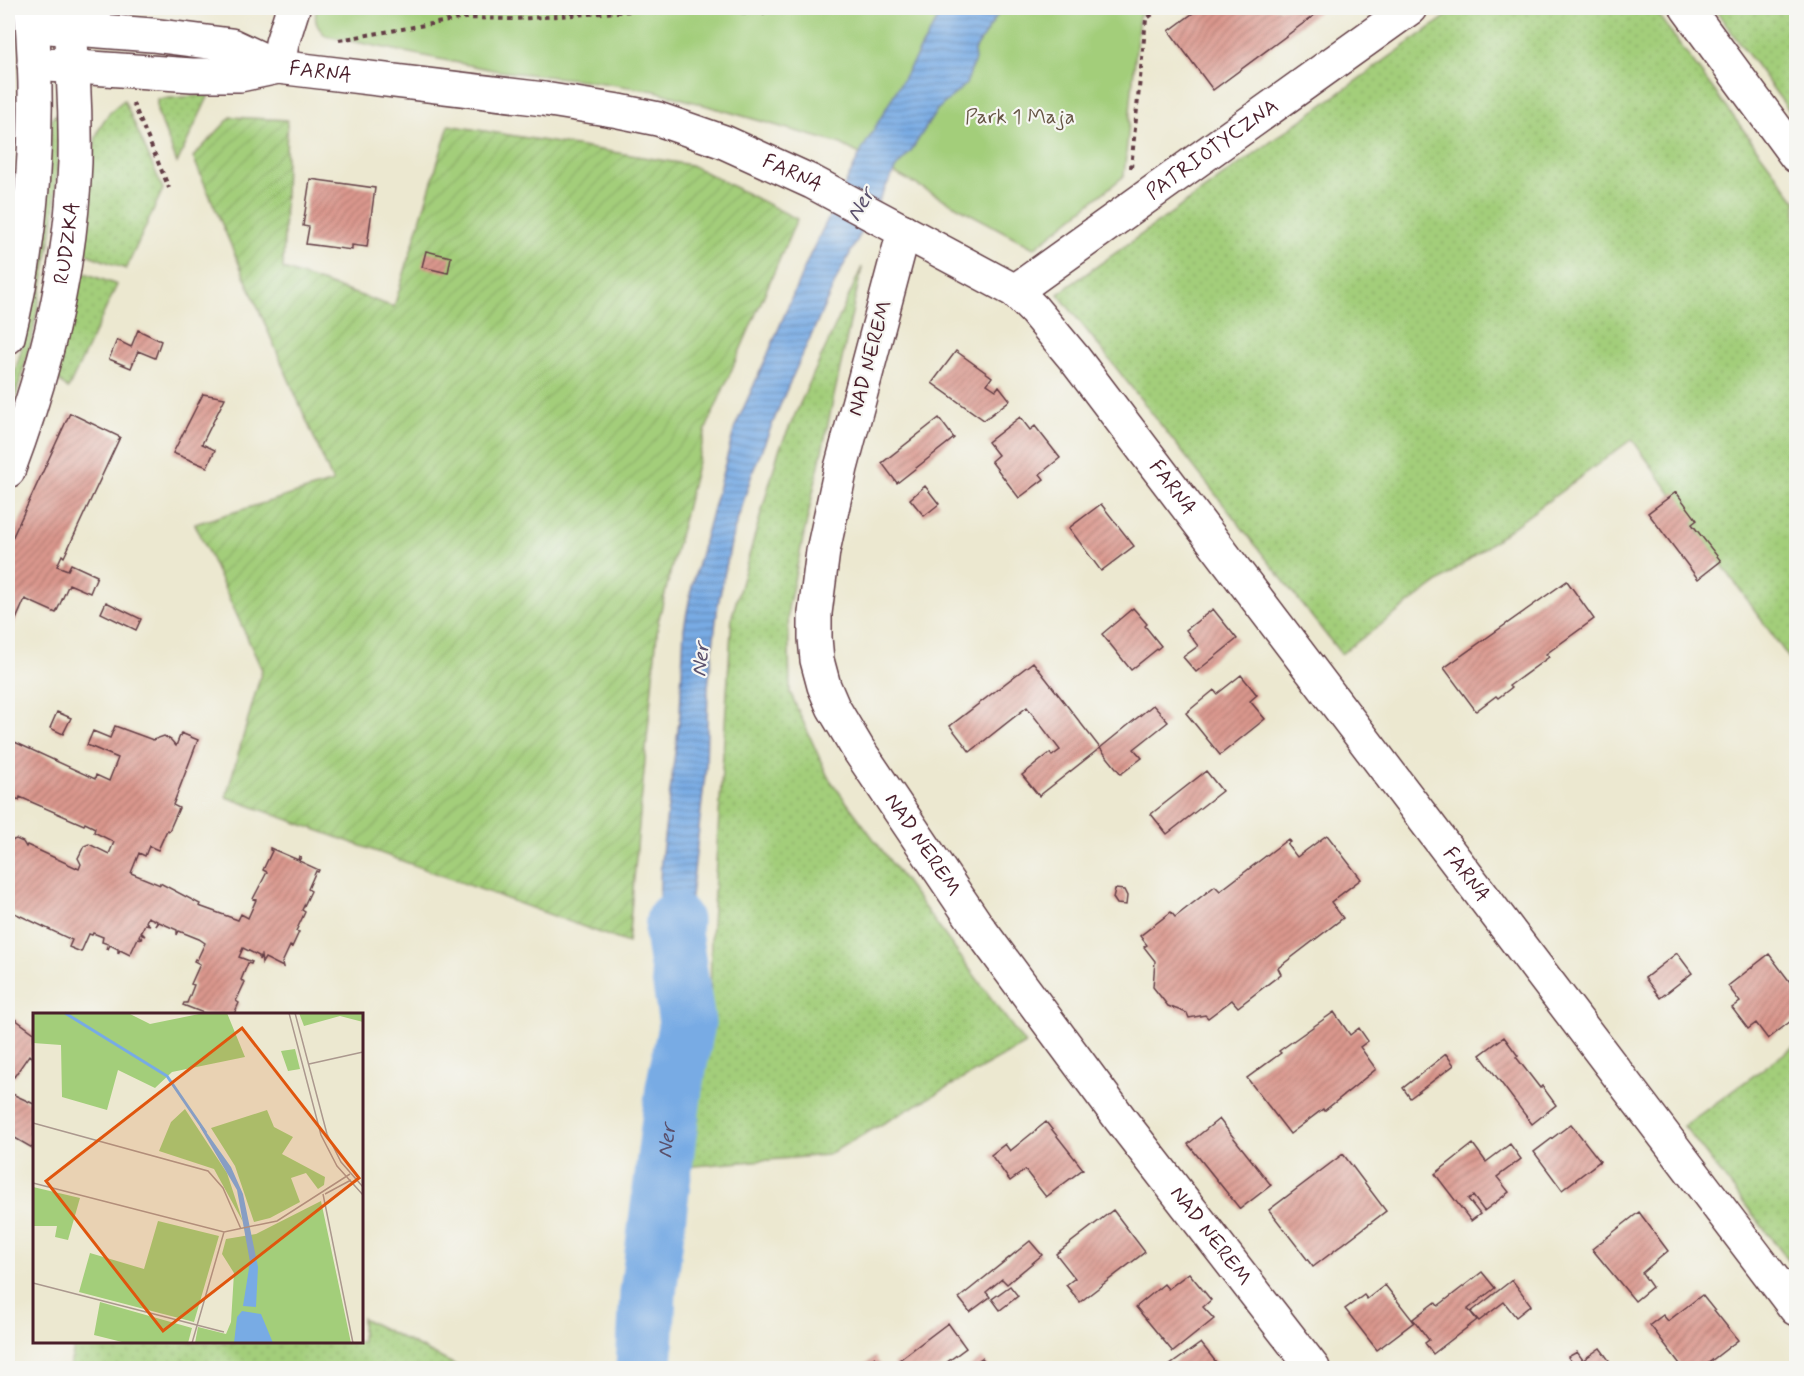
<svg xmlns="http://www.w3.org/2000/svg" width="1804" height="1376" font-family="Mynerve,sans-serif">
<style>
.grass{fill:url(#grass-dots);stroke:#767652;stroke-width:1.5}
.park{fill:#a3ce7a;stroke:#767652;stroke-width:1.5}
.garden{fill:url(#garden-furrows);stroke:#767652;stroke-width:1.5}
.water{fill:url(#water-rules);stroke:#616588;stroke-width:1.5}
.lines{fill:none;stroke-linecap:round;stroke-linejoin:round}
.river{stroke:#78abe4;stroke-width:57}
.building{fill:url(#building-hatch)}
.minor-casing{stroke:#623d44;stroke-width:36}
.path{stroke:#623d44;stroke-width:4;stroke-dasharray:4.5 4.5;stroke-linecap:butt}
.minor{stroke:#fff;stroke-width:33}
.labels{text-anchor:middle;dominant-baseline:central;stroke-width:4.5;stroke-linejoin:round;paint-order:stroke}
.street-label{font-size:21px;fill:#4a1f2b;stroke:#f6f6f2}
.park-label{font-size:21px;fill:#655443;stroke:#f6f6f2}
.water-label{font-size:22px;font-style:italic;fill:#5a506c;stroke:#f6f6f2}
.inset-river{fill:none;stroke:#78abe4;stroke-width:3}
.inset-road{fill:none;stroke:#ab988e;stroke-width:1.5}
.view{fill:#e0560e;fill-opacity:0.15;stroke:#e0560e;stroke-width:3}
.inset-edge{fill:none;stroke:#4a1f2b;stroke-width:3}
</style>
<defs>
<pattern id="grass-dots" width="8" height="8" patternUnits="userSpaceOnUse" patternTransform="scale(1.5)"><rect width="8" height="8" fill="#a3ce7a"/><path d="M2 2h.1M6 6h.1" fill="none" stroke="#8eb06a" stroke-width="1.8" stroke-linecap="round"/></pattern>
<pattern id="garden-furrows" width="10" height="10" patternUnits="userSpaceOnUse" patternTransform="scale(1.5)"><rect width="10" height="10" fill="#a3ce7a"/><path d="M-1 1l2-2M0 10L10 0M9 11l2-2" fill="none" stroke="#8eb06a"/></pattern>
<pattern id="water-rules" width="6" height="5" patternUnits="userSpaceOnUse" patternTransform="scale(1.5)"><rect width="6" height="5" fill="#78abe4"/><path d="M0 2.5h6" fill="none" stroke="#648bb9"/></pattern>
<pattern id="building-hatch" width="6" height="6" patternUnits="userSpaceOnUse" patternTransform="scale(1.5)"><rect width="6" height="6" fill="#da978d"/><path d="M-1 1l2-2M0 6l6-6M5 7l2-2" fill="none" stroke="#b37b73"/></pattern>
</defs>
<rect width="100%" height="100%" fill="#f6f6f2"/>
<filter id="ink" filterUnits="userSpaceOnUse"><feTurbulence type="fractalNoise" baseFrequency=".0167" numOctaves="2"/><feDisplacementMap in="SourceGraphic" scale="12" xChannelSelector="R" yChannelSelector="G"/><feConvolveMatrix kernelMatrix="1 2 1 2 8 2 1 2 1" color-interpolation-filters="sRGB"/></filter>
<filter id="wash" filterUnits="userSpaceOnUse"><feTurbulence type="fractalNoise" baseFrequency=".008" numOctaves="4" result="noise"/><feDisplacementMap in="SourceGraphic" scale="24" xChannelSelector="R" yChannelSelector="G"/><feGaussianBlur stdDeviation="1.35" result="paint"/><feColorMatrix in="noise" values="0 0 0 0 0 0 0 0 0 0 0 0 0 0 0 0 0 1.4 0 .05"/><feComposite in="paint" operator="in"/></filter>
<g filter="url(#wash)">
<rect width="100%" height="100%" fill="#ece8d0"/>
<path class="grass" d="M1458,8h195l143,193v467l-164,-229 -291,215 -283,-360z
M1714,8h82v112z
M209,95l-32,68 -20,-52v-12z
M124,100l39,89 -37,80 -37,-14 -7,-9c3,-20 5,-40 7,-60 5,-37 1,-61 35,-86z
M57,115l3,4 -6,100 -9,52 -13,67 -24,86v-27l17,-61 21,-119 6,-98 2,-3z
M862,267l-74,341 2,84 38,85 197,267 -198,111 -143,12 26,-145 1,-83 21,-323 47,-166z
M85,273l32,12 -49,104 -12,-11 22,-101z
M1796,1045v225l-112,-144z
M362,1318l99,50h-392l7,-26h286z"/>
<path class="park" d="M317,8h832l-10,8 -15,160 -90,72 -193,-104 -186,-53 -72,-11 -85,-9 -172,-35c-9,-9 -13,-15 -9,-28z"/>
<path class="garden" d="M231,117l56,3 -4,149 111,38 55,-182 242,40 106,54 -91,210 -48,193 -30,321 -402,-146 36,-127 -67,-146 138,-42 -140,-325z"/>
<path class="water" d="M944,8h58l-28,43 1,9 -9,24 -29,26 -26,41 -15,17 -57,106 -53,117 -33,80 -20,63 -15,70 -10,83 -2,80 -20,174 1,57 -23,-5 -7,-50 4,-82 19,-147 4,-86 8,-42 43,-159 32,-71 42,-99 54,-109z"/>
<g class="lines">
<path class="river" id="s1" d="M644,1368l4,-75 26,-205 13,-65 -14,-90 1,-12"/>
</g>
<g id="blocks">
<path class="building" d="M1200,8h124l-111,82 -44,-59z
M310,179l65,9 -8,59 -15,-2v5l-46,-6 3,-17 -6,-1z
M426,251l25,6 -3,16 -26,-6z
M138,330l23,11 -6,17 -17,-7 -7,17 -22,-9 8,-19 14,7z
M956,351l36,26 -5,7 9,6 3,-4 11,14 -26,20 -52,-37z
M203,394l22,4 -23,46 13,6 -8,17 -34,-14z
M70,413l50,24 -56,120 -2,-2 -5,11 11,4 3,-6 26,12 -7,17 -21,-9 -13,29 -31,-14 -17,39v-91z
M1020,417l10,13 5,-4 25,32 -20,16 4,5 -25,19 -28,-37 7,-6 -10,-13z
M939,418l15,20 -57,45 -15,-20z
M925,486l14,18 -15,12 -14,-17z
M1676,492l21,28 -5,4 29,37 -23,18 -50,-66z
M1101,504l33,42 -33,25 -32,-43z
M1567,581l27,38 -48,35 3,3 -40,29 2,2 -13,10 -2,-2 -20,15 -32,-43z
M106,602l35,17 -5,11 -35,-17z
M1133,608l14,16 -2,2 16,20 -30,24 -29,-36z
M1213,609l24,30 -41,33 -13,-15 15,-11 -12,-16z
M1033,662l67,86 53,-43 15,17 -34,27 8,9 -21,16 -21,-26 -61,48 -17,-21 28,-22 2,3 8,-6 -33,-43 -57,45 -20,-26z
M1241,675l16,20 -7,6 15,18 -45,36 -34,-42 28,-23 3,4z
M57,712l14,6 -8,16 -13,-6z
M115,726l38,14 11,-4 7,4 5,6 5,-13 17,7 -25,65 6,3 -10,23 -2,-1 -9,20 -9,-4 -4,10 -6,-3 -8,20 29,12v-2l40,21 -1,2 39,14 3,-6 7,4 8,-18 -3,-1 14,-27 -4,-2 9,-19 -2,-1v-2l28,12 1,-4 2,1 -2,4 20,9 -1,2 -2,-1 -8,18 3,2 -9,19 3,2 -9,19 3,1 -7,15 -2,-1 -8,17 1,4 -18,-9 -3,5 -1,-7 -2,4v-4l-16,-8 -4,9 13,5 -1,2 -3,-1 -7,17 4,2 -9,19 3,2 -5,11h-28l-23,-9 1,-2h3l7,-18 -3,-1 9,-20 -6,-3 1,-2 2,1 8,-17 -6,-4 -20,-8 -2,4v-5l-18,-8 -3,4 1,-5 -9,-4 -2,5 4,3 -5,-1 -4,8 4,4 -5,-2 -1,2 4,3 -5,-1 -8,17 -10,-5 -2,4v-5l-8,-4 -2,4h-2l2,-5 -6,-2 1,-5 -10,-4 -1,2 -3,-1 -8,18 -12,-5 3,-7 -64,-30v-68l8,-3 7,3 3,5 1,-2 52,24 2,-5 -3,-6 6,-12 5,-2 20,10 5,-12 -20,-10 1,-4 -10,-5 -1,2 -64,-28 -1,3 -11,-5v-56l87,40 1,-4 13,6 9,-23 -31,-13 6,-14 17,7z
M1206,771l16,20 -55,43 -16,-20z
M1327,835l34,44 -30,23 12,16 -65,50 3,6 -43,33 -6,-7 -24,18 -3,-3 -16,3 -2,-5 -19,-7 -15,-19 2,-26 -11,-14 3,-2 -7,-9 31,-24 4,5 40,-31 5,5 68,-52 2,3 -3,2 10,13z
M1115,889l9,1 3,6 -1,9 -9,-1 -4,-6z
M1677,953l15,20 -32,25 -15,-20z
M1769,954l27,36v27l-28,22 -12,-16 -8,6 -16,-21 8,-6 -12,-16z
M1334,1012l16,23 9,-7 9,13 -8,6 16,22 -52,42 -1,-2 -33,25 -43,-56 34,-25 -2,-2z
M8,1014l26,19v26l-5,-4 -15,22 -6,-5z
M1504,1037l14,19 -2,1 24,31 2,-2 14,19 -24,19 -52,-69z
M1446,1054l8,11 -44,33 -7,-10z
M8,1092l26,12v45l-26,-15z
M1219,1119l52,66 -31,24 -52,-65z
M1046,1122l37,47 -37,28 -21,-27 -15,11 -19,-26 14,-11 5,7z
M1571,1124l29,37 -38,29 -28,-38z
M1473,1144l13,18 24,-18 11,15 -24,18 12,15 -25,19 -11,-15 -5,3 12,15 -9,7 -36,-47z
M1343,1154l43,57 -73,56 -44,-57z
M1113,1210l32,42 -65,50 -14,-17 9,-7 -19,-24z
M1639,1212l29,39 -26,22 10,14 -17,14 -43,-52z
M1030,1241l12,14 -35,29 -5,-5 -16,13 4,5 -20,15 -11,-14z
M1482,1272l13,16 -27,21 9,11 -44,34 -8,-11 4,-3 -16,-21 22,-17 3,4z
M1189,1273l22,27 -8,7 11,12 -41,33 -37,-45 28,-23 4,5z
M1512,1280l19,25 -15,12 -12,-15 -25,19 -8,-9z
M1385,1285l29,37 -37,28 -32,-41 19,-14 3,4z
M1010,1286l8,10 -18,14 -8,-11z
M1702,1295l36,45 -36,28h-19l-33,-43 13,-10 5,6z
M948,1323l18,25 -27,20h-42l-3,-4z
M1201,1343l18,23 -4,2h-49z
M1600,1348l11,15 -7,5h-32l3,-2 -7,-9 9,-5 6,8z
M875,1357l8,11h-24z
M982,1358l8,10h-23z"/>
</g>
</g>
<g filter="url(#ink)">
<use href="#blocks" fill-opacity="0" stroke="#623d44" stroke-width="1.5"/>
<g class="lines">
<g class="minor-casing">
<g id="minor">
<path d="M1687,8l109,148"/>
<path d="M49,27l103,8 79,10 47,22"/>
<path id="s2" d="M34,64l158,11h48l38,-8 266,32 75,12 39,8 66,23 88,40 203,109 19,19 40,48 722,951"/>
<path d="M278,67l4,-24 11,-35"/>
<path id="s3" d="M904,231l-63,237 -18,83 -8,62v25l2,22 7,26 9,21 25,42 120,178 143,193 192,248"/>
<path id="s4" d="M1015,291l395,-283"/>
<path d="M8,337c27,-107 32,-220 23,-329"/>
<path id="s5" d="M8,471c37,-97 63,-204 67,-309 1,-52 -2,-103 -7,-154"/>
</g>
</g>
<path class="path" d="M339,40l126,-22 49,1 148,-10 101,4 10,-5
M133,103l36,85
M1131,168l15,-149 15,-11"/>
<use href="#minor" class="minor"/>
</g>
</g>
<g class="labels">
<g class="street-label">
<text stroke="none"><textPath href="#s2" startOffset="288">FARNA</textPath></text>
<text stroke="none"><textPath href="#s4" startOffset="243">PATRIOTYCZNA</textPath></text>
<text stroke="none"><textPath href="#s2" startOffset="774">FARNA</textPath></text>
<text stroke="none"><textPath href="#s5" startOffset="236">RUDZKA</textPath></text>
<text transform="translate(870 358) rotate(-75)">NAD NEREM</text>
<text stroke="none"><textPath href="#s2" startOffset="1278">FARNA</textPath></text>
<text stroke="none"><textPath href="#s3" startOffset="654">NAD NEREM</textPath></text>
<text stroke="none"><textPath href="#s2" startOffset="1764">FARNA</textPath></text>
<text stroke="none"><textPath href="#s3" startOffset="1140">NAD NEREM</textPath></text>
</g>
<g class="park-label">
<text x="1020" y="117">Park 1 Maja</text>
</g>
<g class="water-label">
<text transform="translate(861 205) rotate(-60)">Ner</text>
<text transform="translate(701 660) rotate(-84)">Ner</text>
<text stroke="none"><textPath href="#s1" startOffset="228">Ner</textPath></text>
</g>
</g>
<g transform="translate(33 1013)">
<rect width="330" height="330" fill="#ece8d0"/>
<path d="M0,0h95l22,11 54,-11h23l18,44 -73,15 -17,16 -37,-18 -11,40 -45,-13 -1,-52 -28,-2zM266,0h64v9l-23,-6 -36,10zM152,96l42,64 16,49 -29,-53 -55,-18 12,-29zM0,174l47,11 -12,42 -13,-3 2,-11h-24zM125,208l61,15 -25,86 -115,-30 11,-39 54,16zM67,289l92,26 -4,15h-62l-32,-8z" fill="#a3ce7a"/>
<path d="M262,36l5,20 -12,2 -7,-20zM288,188l30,142h-156l3,-16 28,7 5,-12 3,-49 -12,-19 4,-15 30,-5z" fill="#a3ce7a"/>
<path d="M234,97l7,17 19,10 -11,17 43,23 -1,8 -6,4 -12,-16 -15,5 9,24 -30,16 -16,4 -19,-56 -24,-38z" fill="#a3ce7a"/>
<path d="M169,113l29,41 12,27 15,73 -2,40 -13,-1 7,-44 -13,-72 -37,-63zM209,298l19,3 12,29h-39l3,-26z" fill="#78abe4"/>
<path class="inset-river" d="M32,0l102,63 39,57"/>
<path class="inset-road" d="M256,0l32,122 16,31 26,29M262,0l32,121 14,28 22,25M276,51l54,-12M0,110l175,48 15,17 18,41M0,170l191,49 53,-11 73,-47M290,181l30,149M292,181l26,-14M0,270l191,49M159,330l32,-111"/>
<path class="view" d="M209,15l117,150 -196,153 -117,-150z"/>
<rect width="330" height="330" class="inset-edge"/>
</g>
<rect width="1804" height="1376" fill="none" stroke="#f6f6f2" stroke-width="30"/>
</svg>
